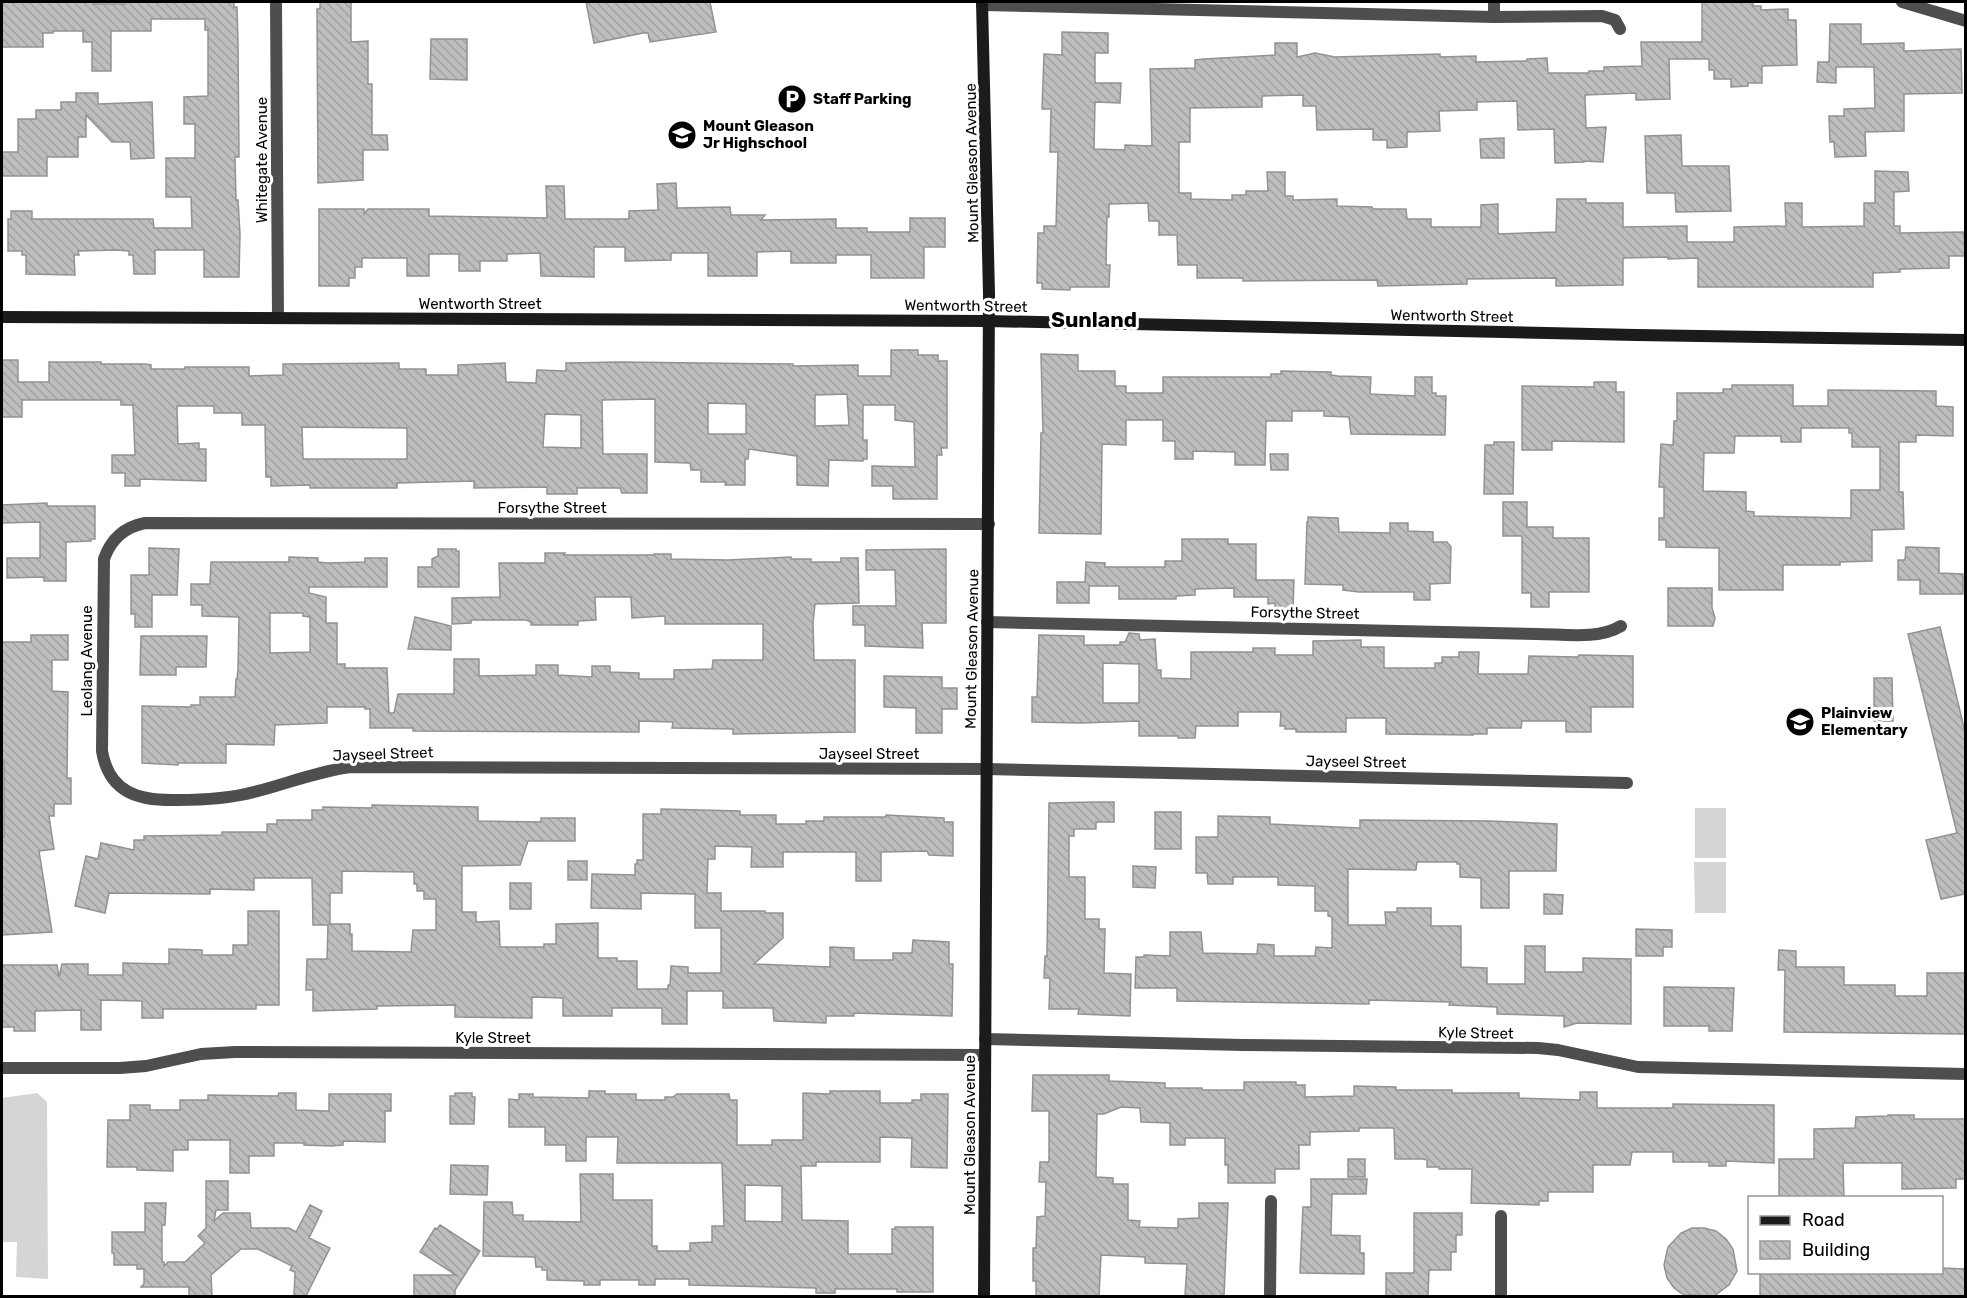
<svg xmlns="http://www.w3.org/2000/svg" width="1967" height="1298" font-family="Rubik,sans-serif">
<style>
.grass{fill:#d5d5d5}
.building{fill:url(#building-back-hatch);stroke:#929292;stroke-width:1.5;fill-rule:evenodd}
.lines{fill:none;stroke-linecap:round;stroke-linejoin:round}
.street{stroke:#4e4e4e;stroke-width:12}
.secondary{stroke:#1b1b1b;stroke-width:12}
.labels{text-anchor:middle;dominant-baseline:central;stroke-width:6;stroke-linejoin:round;paint-order:stroke}
.poi-label{font-size:15px;font-weight:bold;fill:#000;stroke:#fff;text-anchor:start}
.street-label{font-size:15px;fill:#000;stroke:#fff}
.district-label{font-size:21px;font-weight:bold;fill:#000;stroke:#fff}
</style>
<defs>
<pattern id="building-back-hatch" width="6" height="6" patternUnits="userSpaceOnUse" patternTransform="scale(1.5)"><rect width="6" height="6" fill="#bebebe"/><path d="M-1 5l2 2M0 0l6 6M5-1l2 2" fill="none" stroke="#a2a2a2"/></pattern>
</defs>
<rect width="100%" height="100%" fill="#fff"/>
<path class="grass" d="M1695,808h31v50h-31z
M1694,862h32v51h-31z
M37,1093l10,9 1,177 -32,-2 1,-35h-15v-144z"/>
<path class="building" d="M2,2h91v2h32v-2h109v5h3l1,36 1,114h-4l1,43h2l2,34 -1,43h-35v-27h-49v24h-21l-1,-19h-4v-4l-12,-1 -39,1 1,4h-5l1,20 -49,-1v-19h-4v-4h-14v-32h3v-8h21v8h121l1,9h38l-1,-31h-25v-39h29v-34h-11v-27l24,-1v-66h-3v-11h-54v12h-40v40h-19v-29h-9v-11h-30v2h-10v14h-41z
M320,2h31v40l17,-1v43h4v51h15l1,15h-25v30l-45,3 -1,-174h3z
M586,2h124l6,30 -66,10 -2,-9h-5l-49,10z
M1702,2h51v4h8v4l27,-1v11h8l1,45 -35,1v17h-14v3l-17,1v-8h-17v-9h-5v-11h-40l1,40 -34,1v-7l-51,2 1,33 20,-1 -3,35 -19,-1v1l-29,1 -1,-34 -36,1 -1,-29 -40,1v8l-38,1 1,20 -33,1v15l-20,1v-8h-14v-11l-56,1 -1,-24h-13v-11l-41,1v11l-72,1v34h-11v51h12v6l41,1v-5h14v-4h22l-1,-19h18v24h8v4l44,-1v7l35,1 1,2h33l1,10h24v8h50v-22l17,-1v30l58,-2 1,-33h29v4h37v24l64,-1v16h47v-15l52,-1 -1,-23h17v24l62,-1v-23h11v-32l33,1 1,19 -15,1v34h6v7l64,-1 1,24h-16v12l-49,1v3l-27,1v14h-175v-29l-30,1v-2l-45,1v27l-67,1v-8l-89,1v5l-89,2 -1,-6 -134,1v-3h-46v-13h-19l-1,-30h-18v-14h-10l-1,-18 -39,1v13h-2l-1,48h4l-1,22h-39v3l-28,-1v-6h-5l1,-50h6v-7h12l2,-74h-8l1,-43h-9l2,-55 18,1v-23l46,1v20h-13v30h26l-1,20 -25,-1 -1,47 31,1v-5l27,1 -2,-77 45,-1v-8l9,-1 71,-4v-12h22v14l18,-4 20,4 105,-3v3l36,-1v6l51,-1v-2l20,-1 1,15h41v-2h15v-4l38,-1 -1,-24h61z
M1830,24h31v20l43,-1v8l57,-2 1,44 -58,1v37l-39,1 1,24 -31,1 -1,-15h-4l-1,-26h15v-7l31,-1 -1,-41h-38v16l-19,-1 1,-20h11z
M431,39h36v41l-37,-1z
M76,93h22v11l54,-2 2,56 -23,1 -1,-17h-18l-26,-27v22h-8v20h-31v19h-45v-24h16v-33h18v-9h25v-8h15z
M1681,135l1,31h47l2,45 -55,1 -1,-19h-28l-2,-57z
M1504,138v20h-23l-1,-19z
M676,183l1,25 53,-1 1,8h34l-4,5 75,-1v9h31v4h43v-14h35v29h-21v31h-53v-23h-35v8h-45v-12l-34,1v24h-49v-23h-37v7l-46,1v-14h-31v30l-53,-1 -1,-23 -33,1v7h-27v10h-21v-17h-30v22h-22v-18h-45v9h-7v11h-6v8h-30v-77h45v5l4,-5h61v7l118,2 -1,-32h18l1,33h64v-8l29,-1 -1,-26z
M891,350h27v5h20v6h9v87h-6l1,7h-5v44h-44v-13h-21v-20l43,1 -1,-45 -19,-2v-15h-32v35h4v19h-4v2l-34,-1 -1,26 -31,-1v-29l-48,-7 -1,10h-3v26h-20l1,-3h-25v-12h-10l-1,-7 -35,-1v-63l-53,1 1,54h44v39h-25l-2,-5h-43v6h-30v-7l-73,1v-7l-77,2v5h-87v-3l-39,1v-9h-5l-1,-52h-23v-12h-28v-7h-37l1,38 21,-1v6h7v32l-66,-2v7h-15v-13h-13v-18h23l-2,-50h-12v-5h-99v17h-20v-57h16v22h31v-20h52v2h44l6,1v4h34v-2h64v9l34,-1v-11l116,-1v6h27v6h32v-10l47,-2 1,19 30,1 1,-13 29,1v-8l54,-1 173,2v2l65,-1v11h33zM847,394l2,31 -34,1v-31zM708,403l38,1v30h-38zM545,414l36,1v33l-38,-1zM302,427l105,1v31h-104z
M1041,354l37,1v16h37v15h11v7h37v-16h108v-3h10v-3l50,1v3l7,1 33,1 -1,17 45,2v-19h17v16h4v3h10l-1,39 -94,-1 -2,-17 -25,-1v-5h-32v10h-26l-1,44h-30v-13l-42,-1v8h-18v-18h-12v-21h-37v25l-24,-1 -1,90 -62,-1 2,-100h2z
M1594,382h22v10h8v50l-72,-1v9h-30v-64l72,1z
M1732,385h61v21h35v-16l108,1v15l17,1v29l-37,-1v7h-17v50h4l1,37 -32,1v31l-32,1v3h-57v25h-64v-42l-53,-1v-7h-7v-22h5v-31h-5l2,-43 12,1 1,-24h3v-28h46v-4h9zM1801,428h48v5h3v14h28v43h-29v28l-97,-2v-4l-8,-1v-19l-43,-1 1,-38h30l1,-17h46v6h20z
M1494,442h20l-1,52h-29l1,-49h9z
M1270,454h18v16h-17z
M1503,502h24v25h26v11h36v54h-40v15h-18v-14h-9v-57h-19z
M47,503v3h48v33h-4v2l-25,1v39h-22v-4l-37,1v-20h33v-36l-38,1v-18z
M1308,517l30,1 1,14 51,1v-10h18v8l25,1v10h14l4,5 -1,36 -20,1v16h-16v-8h-55l-16,-2v-5l-38,-1 2,-62h1z
M1182,539h46v5h28v36h38l-1,28h-18v-5l-7,1v-7h-34v-9l-39,1v6l-19,1v3h-57v-13h-30v17h-32v-21h28l1,-20 19,1v4h60v-6h17z
M1906,547l33,1v25l24,1v20h-43v-14h-22v-20h7z
M149,548l30,1 -2,46h-25v32h-17v-13h-4v-39h18z
M438,549h18v2h3v36h-41v-20h14v-8l6,-3z
M946,549v74h-24l1,25 -58,-2v-21h-12v-19h43l-1,-36h-29v-20z
M545,553h20l-1,2h90v-1h17v5l57,1 63,-3v2h20v3h30v-4h17l1,45 -44,1 -2,19 1,37h41v72l-122,2v-5l-61,-1 1,-6 -34,-1v11l-226,-1v-3h-43v-19h-5v-2h-38v16l-52,2 -1,20 -48,-1v19h-48v2l-36,-2v-57l49,1v-2h9v-8h35l1,-18h1l1,-10 1,-52 -37,-1v-11h-11v-21h19l1,-22h78v-5l29,1v4l9,1 38,-1v-4h22v29h-78v6l17,4v26h11v41h8v4h42l2,45h5l4,-19h56v-35h25v17l57,-1v-10h22v10l34,2v-11h18v6l29,1v6h35v-9l38,-1 1,-9h50v-36h-98v-8l-33,2 -1,-21h-36l1,23 -18,1v4h-47v-3l-5,-2h-55v3l-19,1v-26l48,-1 -1,-34h46zM270,613h33v3l7,1v35l-40,1z
M1668,588h44v20l3,10 -2,8h-45z
M415,617l36,9v24l-43,-1z
M1940,627l25,105v162l-24,5 -15,-59 31,-7 -49,-199z
M1129,633l10,1 1,6 15,-1 2,31h4v8l30,1v-27h62v-4h22v7h38v-14l48,-1v7h23v21h51v-5h7v-6h17v-5h20l-1,22h50l1,-18 49,1 1,-2 54,1v51h-42v25h-25v-11h-44l-1,7h-34v6h-14v1l-87,-1v-16h-40v14h-50v-3h-11v-3h-5l1,-14h-43v14h-42l-1,12h-17v-2h-39v-15l-58,2 -49,-1v-25h5l2,-62 45,1v9h36v-3h5zM1103,663l36,1v39h-36z
M31,635h37v25h-16v31l16,1 -1,86h4v26h-17v12h-5l5,33 -15,2 13,81 -50,3v-98h2v-75h-2v-120h29z
M141,636h66l-1,31h-30v8h-36z
M884,676l58,1v11h15v21h-15v24h-26v-25l-32,-1z
M1874,678h18l1,43h-19z
M1095,802h19v20h-18v7h-22v7h-5v41h16v42h14v10h6l-1,44 27,1 -1,42 -52,-2 1,-5h-30l1,-31h-6l1,-22h2l2,-153z
M372,805l106,2v14l63,1v-4h34v23h-47l-8,24 -58,1v46h14v10l23,-1 1,26h44v-3h12v-20l42,-1v35h19v3h20v28h31v-4h2l1,-19 17,1v6h33v-45h-26v-34l-54,-1v16l-50,-1 1,-34 43,1v-11h2v-4h6v-46h18v-5l79,2v4h36v9h30v-3h18v-4h62v-2l58,3v4h9v34l-24,-1 -2,-4 -46,1v29h-25v-29h-73v15h-32l1,-20 -37,-1v13h-7l-1,34h14v18h44v2h18v25l-29,26 76,3v-20l24,1v12h39v-7h19l1,-13 36,2v22h4l-1,52 -98,-3v3h-28v7l-52,-2 -1,-13h-50v-17h-36v33h-25v-16h-50v8h-49v-18l-31,-1v21l-77,-1v-12l-78,1v3l-64,2v-21h-7l1,-31h20l1,-34h-15l-1,-47h-58v12l-44,-1v5l-101,-1 -4,20 -30,-7 11,-50 12,3 3,-16 33,7v-10h10v-4l78,-1v-3h45v-8h10v-4h35v-10h11v-3l49,1zM342,871l72,1v12h3v7h7v8h12v31h-23l-2,22 -59,-1v-17h-2v-10h-20v-31h12z
M1155,812h26v37h-26z
M1218,816l52,1v7l90,4v-8l130,1 67,3 -1,47h-47v37h-28v-30l-21,-1v-13h-3v-2h-40l-1,8 -68,-1v56h38l-1,-13h12v-4h34v18h30v41l26,1v16h38v-38h20v26h38v-14l48,1v65l-54,-1 -13,4v-11l-67,-2v-7l-48,-2 1,-3 -81,-2v4l-192,-3v-13h-42l1,-31h8v-2l26,1v-24h31l2,21 54,1 1,-10 16,1v11h41l1,-9 16,1v-31l-4,-1v-5h-13v-25l-37,-1v-8h-45v7h-25l-1,-11h-11v-36h22z
M568,861h19v19h-19z
M1133,866l23,1 -1,21 -22,-1z
M510,883h21v26h-21z
M1544,894l19,1 -1,19h-18z
M248,911h31v94h-23v4h-93v9h-21v-17l-41,-1v30h-20v-20l-46,1v20h-21v-4h-12v-62h55l2,12 3,-13h26v11h35v-12l46,1v-15l33,1v5h31v-10h15z
M1636,929l36,1v17h-9v9h-27z
M1779,950l17,1v16h48v18h51v11h32v-23h38v61l-181,-2 1,-62h-7z
M1664,987l70,1 -2,43h-23v-5h-45z
M1033,1075h76v6l56,2v5h37v2h42v-8h52v3h9v12l49,-1v-10l42,1v3h56v3h67v5l61,2v-8h17v16h76v-4l101,1v58l-48,-2v5h-17v-4h-36v-10h-41l-2,13h-37v27h-45v9h-9v4l-68,-2 1,-34h-33v-2h-12v-7l-4,-1h-28l-1,-31h-35v3l-49,1v13h-11v24h-24v14h-47v-18h-3v-27h-40v7h-15v-22l-29,-1 -1,-14 -19,-1 -17,7h-7l-1,63 17,1v6h15v36l12,1 -1,6 39,1v-9l21,-1v-15h29l-4,93h-39l2,-32 -42,-1v-6l-44,-2 -2,41h-63v-15h-3v-33h3l1,-31 8,-1 1,-34h-7l1,-20h9v-51h-17z
M589,1091h16v3h31v6h29v-3h8l4,-3h52l1,6h7v45h35v-5h31v-47l27,1v-3h50v12h32v-3h9v-6h27l-1,74 -36,-1 1,-29 -32,-1v25h-64v4h-15l1,54 46,1v33h44v-25h3v-2h38v65h-36v-3h-62v4h-19v-5l-127,-3v-6h-34v6h-16v-5h-39v5h-16v-4l-37,-1v-10h-5v-3h-6l-1,-10 -52,-1 1,-54h28l1,13h10v6l58,1 -1,-48h33v26h39v46h5v5h33v-8l22,-1v-16h12l-2,-63h-105l1,-26h-32v24h-20v-16h-21v-18h-36v-28l10,1v-6h14v3l56,1zM745,1185l37,1v36l-37,-1z
M279,1093h17v17l33,1v-17h62v17h-6v31l-42,-1v4l-12,1 -27,-1v-2h-30v13h-25v17h-19v-33h-42v10h-15v21l-36,-1v-3h-30l1,-47h22v-15h20v5h30v-10h28v-5l70,1z
M455,1093h17v4h3l-1,27h-24v-28h5z
M1888,1115h26v4h51v60h-9v9l-54,1v-26h-59l1,34h-65v-38h35v-30l41,-1 1,-11 32,-1z
M1348,1159h17v18h-17z
M451,1165l37,1 -1,29 -37,-1z
M1311,1179h56l-1,15h-34l-1,41 29,1v17h4v21l-64,-1 3,-66h8z
M206,1181h22v29h-12l-2,11 9,-8h27l1,15h38l7,4 14,-27 12,6 -13,27 21,10 -24,48h-12l1,-24 -5,-2 2,-4 -34,-17h-17l-30,26 1,21h-23v-9h-48l3,-3v-15h-7v-4h-23v-12h-2v-21h33v-29h21l-1,22h-3v37h2v4l4,-4h17l20,-19 -7,-7 8,-8z
M1414,1213h48v22h-6v17h-5v18h-22l-1,26h-42v-23h28z
M440,1225l40,26 -25,39v6h-41v-21h42l-36,-23 15,-24 2,1z
M1692,1228h12l12,3 10,8 7,10 4,22 -8,14 -15,11 -30,-1 -10,-7 -7,-10 -3,-13 4,-18 13,-14z
M1941,1268l24,1v27h-205v-24h181z"/>
<g class="lines">
<path class="street" d="M276,2l2,316
M1902,2l64,19
M982,5l512,12 108,-1 13,4 5,9
M1494,17v-15
M989,524l-844,-1c-21,4 -34,16 -41,36l-2,192c7,42 37,50 75,49 26,0 51,-1 77,-8 33,-8 63,-21 97,-25l635,2 641,14
M987,622l550,12c26,0 61,6 84,-8
M985,1039l258,6 295,3 20,2 80,17 328,7
M2,1068h118l26,-2 55,-12 34,-2 750,3
M1270,1296l1,-95
M1501,1296v-80"/>
<path class="secondary" d="M982,2l7,292 -5,1002
M2,317l987,4 647,14 330,5"/>
</g>
<defs>
<g id="parking-disc" transform="scale(1.5)"><circle r="9.5" fill="#000" stroke="#fff"/><path d="M-3.5-5.5H1a3.5 3.5 0 0 1 0 7H-1V5.5H-3.5ZM-1-3.4V-.6H.8a1.4 1.4 0 0 0 0-2.8Z" fill="#fff"/></g>
<g id="school-disc" transform="scale(1.5)"><circle r="9.5" fill="#000" stroke="#fff"/><path d="M0-5L7-2L0 1L-7-2ZM-4 1L0 2.5L4 1V4Q0 6-4 4Z" fill="#fff"/></g>
</defs>
<g fill-rule="evenodd">
<use href="#parking-disc" x="792" y="99"/>
<use href="#school-disc" x="682" y="135"/>
<use href="#school-disc" x="1800" y="722"/>
</g>
<g class="labels">
<g class="poi-label">
<text x="813" y="99">Staff Parking</text>
<text x="703" y="126">Mount Gleason<tspan x="703" dy="17">Jr Highschool</tspan></text>
<text x="1821" y="713">Plainview<tspan x="1821" dy="17">Elementary</tspan></text>
</g>
<g class="street-label">
<text transform="translate(262 160) rotate(-90)">Whitegate Avenue</text>
<text transform="translate(972 163) rotate(-91)">Mount Gleason Avenue</text>
<text x="480" y="304">Wentworth Street</text>
<text transform="translate(966 306) rotate(1)">Wentworth Street</text>
<text transform="translate(1452 316) rotate(1)">Wentworth Street</text>
<text x="552" y="508">Forsythe Street</text>
<text transform="translate(1305 613) rotate(1)">Forsythe Street</text>
<text transform="translate(972 649) rotate(-89)">Mount Gleason Avenue</text>
<text transform="translate(87 661) rotate(-90)">Leolang Avenue</text>
<text transform="translate(383 754) rotate(-2)">Jayseel Street</text>
<text x="869" y="754">Jayseel Street</text>
<text transform="translate(1356 762) rotate(1)">Jayseel Street</text>
<text transform="translate(1476 1033) rotate(1)">Kyle Street</text>
<text x="493" y="1038">Kyle Street</text>
<text transform="translate(970 1135) rotate(-90)">Mount Gleason Avenue</text>
</g>
<g class="district-label">
<text x="1094" y="319">Sunland</text>
</g>
</g>
<rect width="1967" height="1298" fill="none" stroke="#000000" stroke-width="6"/>
<rect x="1748" y="1196" width="195" height="78" fill="#ffffff" stroke="#999999" stroke-width="1.5"/>
<rect x="1760" y="1216" width="30" height="9" fill="#1b1b1b" stroke="#999999" stroke-width="1.5"/>
<text x="1802" y="1226" font-size="18" fill="#000000">Road</text>
<rect x="1760" y="1241" width="30" height="18" fill="url(#building-back-hatch)" stroke="#999999" stroke-width="1.5"/>
<text x="1802" y="1256" font-size="18" fill="#000000">Building</text>
</svg>
